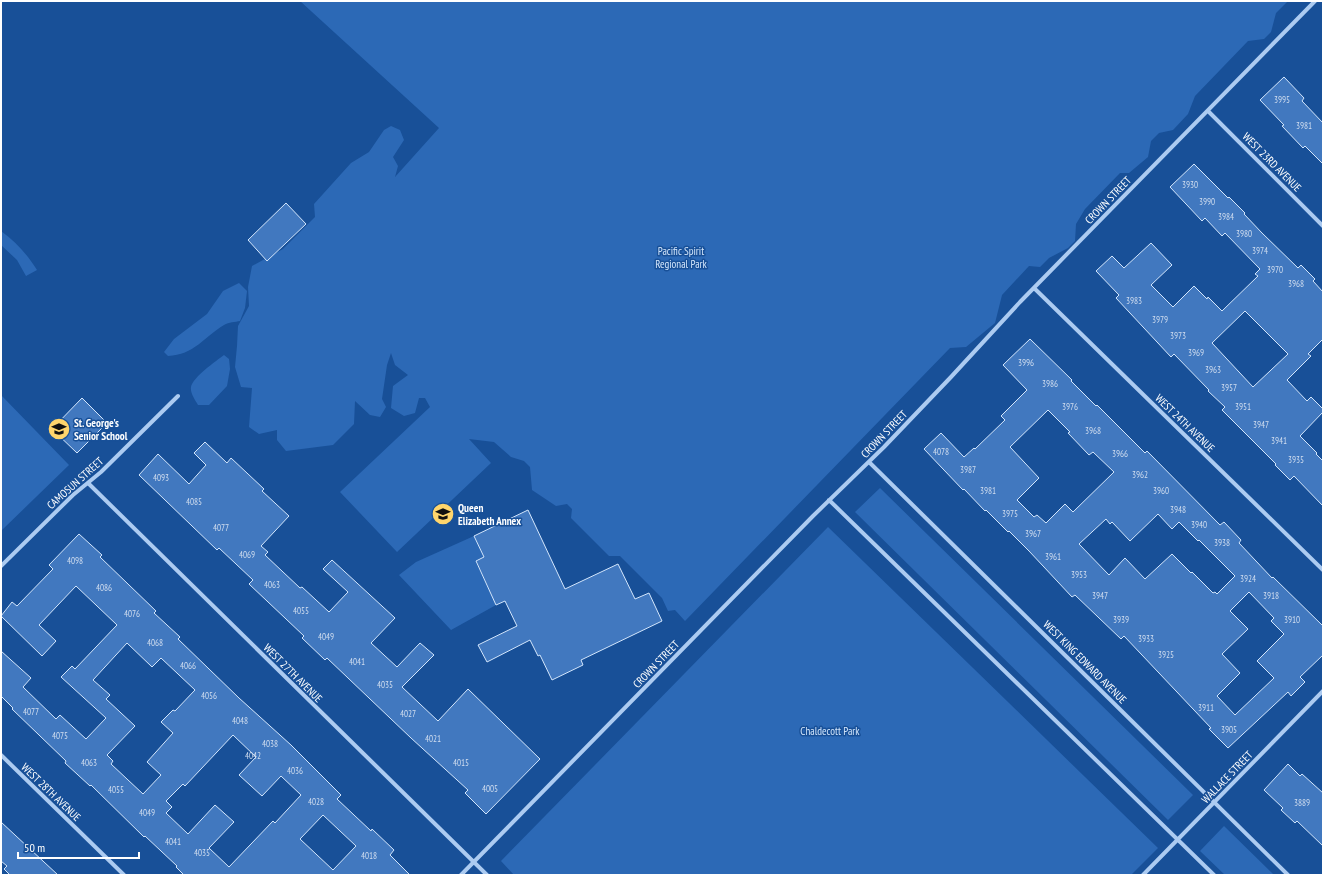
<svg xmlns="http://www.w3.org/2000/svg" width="1324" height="876" font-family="'PT Sans Narrow',sans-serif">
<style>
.green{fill:#2c69b6}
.building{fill:#4178bf;stroke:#d3e6fc;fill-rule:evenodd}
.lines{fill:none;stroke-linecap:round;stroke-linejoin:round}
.street{stroke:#accbf1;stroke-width:4}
.labels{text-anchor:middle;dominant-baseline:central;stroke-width:3;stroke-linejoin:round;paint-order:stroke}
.number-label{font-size:9px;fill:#d0ddef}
.street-label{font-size:11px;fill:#fff;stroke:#185098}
.park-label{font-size:11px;fill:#d3e6fc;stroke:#185098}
.poi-label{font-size:11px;font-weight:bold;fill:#fff;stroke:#185098;text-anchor:start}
</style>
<rect width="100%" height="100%" fill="#185098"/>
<path class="green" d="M300,1h988l-12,12 -5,19 -7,7 -16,2 -53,55 -7,18 -15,16 -14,3 -8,8 -3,16 -19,16h-9l-35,36 -9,15 -1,17 -7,7 -19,10 -9,9 -11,-1 -27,29 -7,28 -29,24 -16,1 -265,273 -10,-11 -7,1 -6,-13 -42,-42h-11l-38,-38 1,-9 -5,-5 -11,2 -24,-16 -2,-23 -6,-6 -13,-4 -17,-15 -25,-3 22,24 -94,89 -57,-60 90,-85 -5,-9h-6l-4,15 -11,3 -13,-8 2,-22 15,-11 -13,-10 -4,-12 -4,12 -5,34 4,8 -6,10 -10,-2 -15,-14 -1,23 -21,21 -47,6 -9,-11v-10l-18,4 -10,-7 3,-39 -11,-1 -6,-20 2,-21 1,-20 11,-20 -1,-19 4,-21 31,-17 32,-32 -1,-13 37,-41 18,-11 15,-22 7,-4 9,4 4,10 -11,17 5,9 -3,11 44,-49z
M1,231c15,11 26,23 36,39l-11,6 -9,-16 -16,-15z
M239,283l8,8 -2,17 -5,13c-5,1 -11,1 -16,4 -20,12 -30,30 -56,31l-4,-4 10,-13 33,-25 16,-23z
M224,355l5,4 1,10 -3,17 -18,19h-11c-3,-5 -8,-12 -7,-18 2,-10 25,-26 33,-32z
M1,395l68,70 -68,66z
M880,488l313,307 -25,25 -313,-308z
M828,527l330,321 -27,27h-617l-13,-14z
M474,536l10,21 -8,5 20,43 -45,25 -52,-55 17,-13z
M1224,826l50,49h-49l-25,-24z"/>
<path class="building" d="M1284,77l20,21 -2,3 21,22v41l-18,-18 -2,2 -21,-22 2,-1 -24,-25z
M1194,164l34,34 1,-1 16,16 -1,1 18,19 36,35 3,-3 14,14 -2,2 10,11v47l-15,15 3,2 -24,24 20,21 4,-4 12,12v3l-23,24 17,17 -1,1 7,7v45l-29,-30 -4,4 -15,-15 1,-1 -54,-54 3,-3 -17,-16 1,-1 -35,-36 -3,3 -55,-59 3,-3 -23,-24 16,-15 12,12 27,-25 21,22 -21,20 22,22 21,-21 13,13 1,-2 14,14 36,-35 -3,-2 5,-5 -35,-36 -3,3 -17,-18 -3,3 -32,-34zM1245,311l43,43 -35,33 -41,-44z
M286,203l20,21 -39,37 -19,-21z
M1030,339l42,41 -1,1 25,25 1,-1 48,48 2,-2 73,74 4,-3 17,18 -2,3 33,35 1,-1 50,49v29l-23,22 5,5 -14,14 -3,-4 -60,56 -19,-19 2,-1 -87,-92 -3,3 -46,-44 -3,2 -43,-46 -20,-20 -1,1 -22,-22 -1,1 -21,-22 -1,1 -39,-41 17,-16 23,24 10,-9 1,1 30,-29 -4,-4 26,-26 -24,-25zM1048,410l22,22 -2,1 21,22 4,-3 21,20 -41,40 -8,-8 -19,19 -9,-8 -3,2 -17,-17 22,-22 -29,-31zM1158,514l14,15 7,-7 19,19 1,-1 36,36 -18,18 -2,-2 -2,1 -21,-21 -1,1 -19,-19 -27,25 -20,-21 -16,17 -30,-31 27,-25 4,5 2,-2 18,19zM1249,592l25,26 -3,3 13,13 -27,27 17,17 -39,37 -18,-19 23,-23 -18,-19 26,-25 -18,-18z
M82,398l25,25 -30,30 -25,-24z
M205,442l22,21 4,-5 33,31 -2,2 27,25 -28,30 7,6 -3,3 35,33 2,-1 27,25 19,-20 -25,-23 9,-9 63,58 -24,25 26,24 23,-24 14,12 -32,32 36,34 30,-32 72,70 -54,55 -21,-21 3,-3 -57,-52 -84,-80 -2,2 -23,-22 2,-2 -55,-52 4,-4 -34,-32 -2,2 -78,-75 19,-21 31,30 17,-19 -12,-12z
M528,510l37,79 53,-25 17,35 14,-6 13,28 -81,39 2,5 -31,15 -12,-25 -2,1 -8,-16 -43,22 -9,-17 39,-19 -12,-25 -9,4 -20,-44 8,-4 -10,-21z
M79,534l23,21 -2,2 56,54 -2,2 26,24 -2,2 61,59 52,47 50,50 -4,4 34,32 1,-2 22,21 -4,5 20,20h-226l-8,-8 1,-1 -32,-30 -1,1 -53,-52 -1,1 -25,-23 1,-2 -54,-52 1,-1 -12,-12v-45l30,27 -8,9 33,32 4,-4 26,24 20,-21 -45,-41 11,-11 3,3 42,-44 -41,-39 -37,39 17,16 -14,15 -41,-40 11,-14 5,4 36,-37 -4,-4zM127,643l25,24 9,-9 34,32 -20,21 -2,-1 -12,12 12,11 -26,29 14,13 -18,19 -32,-30 2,-3 -6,-6 28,-29 -29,-27 4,-4 -17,-15zM233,735l23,22 -17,18 23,21 19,-20 20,19 -26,28 -2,-2 -44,46 -20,-19 25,-26 -19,-17 -27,29 -22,-21 6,-6 -6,-6 17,-17 2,2zM323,815l33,31 -23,24 -33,-31z
M1288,764l12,12 2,-2 21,19v53l-26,-25 -2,2 -14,-13 2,-2 -19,-18z
M1,822l57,53h-48l-6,-6 3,-3 -6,-5z"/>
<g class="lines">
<path class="street" d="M1208,111l115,115
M1034,288l289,282
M869,462l419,413
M88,483l399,392
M829,500l385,375
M1,566l72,-71 28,-23 77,-76
M1,755l123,120
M461,875l352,-359 71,-69 67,-70 69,-75 295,-301
M1143,875l180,-184"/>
</g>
<defs>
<g id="school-disc" transform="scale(1.15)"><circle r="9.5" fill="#ffd56c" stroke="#185098"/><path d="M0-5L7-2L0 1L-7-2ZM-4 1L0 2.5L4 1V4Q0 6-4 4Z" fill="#111"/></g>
</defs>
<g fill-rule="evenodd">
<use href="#school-disc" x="59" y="429"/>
<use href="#school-disc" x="443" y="514"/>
</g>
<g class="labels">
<g class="number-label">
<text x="1282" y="99">3995</text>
<text x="1304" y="125">3981</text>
<text x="1190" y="184">3930</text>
<text x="1207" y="201">3990</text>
<text x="1226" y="216">3984</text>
<text x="1244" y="233">3980</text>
<text x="1260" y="250">3974</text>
<text x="1275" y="269">3970</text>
<text x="1296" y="283">3968</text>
<text x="1134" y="300">3983</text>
<text x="1160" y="319">3979</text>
<text x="1178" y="335">3973</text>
<text x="1196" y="352">3969</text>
<text x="1026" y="362">3996</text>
<text x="1213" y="369">3963</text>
<text x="1050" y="383">3986</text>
<text x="1229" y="387">3957</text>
<text x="1070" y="406">3976</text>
<text x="1243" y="406">3951</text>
<text x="1261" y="424">3947</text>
<text x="1093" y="430">3968</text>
<text x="1279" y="440">3941</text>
<text x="941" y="451">4078</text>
<text x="1120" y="453">3966</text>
<text x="1296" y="459">3935</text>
<text x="968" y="469">3987</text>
<text x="1140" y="474">3962</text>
<text x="161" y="477">4093</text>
<text x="988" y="490">3981</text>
<text x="1161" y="490">3960</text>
<text x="194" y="501">4085</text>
<text x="1178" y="509">3948</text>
<text x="1010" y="513">3975</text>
<text x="1199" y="524">3940</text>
<text x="221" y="527">4077</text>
<text x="1033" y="533">3967</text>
<text x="1222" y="542">3938</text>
<text x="247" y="554">4069</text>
<text x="1053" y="556">3961</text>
<text x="75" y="560">4098</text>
<text x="1079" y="574">3953</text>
<text x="1248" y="578">3924</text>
<text x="272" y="584">4063</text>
<text x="104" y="587">4086</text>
<text x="1100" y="595">3947</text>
<text x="1271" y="595">3918</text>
<text x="301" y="610">4055</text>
<text x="132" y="613">4076</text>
<text x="1121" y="619">3939</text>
<text x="1292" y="619">3910</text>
<text x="326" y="636">4049</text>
<text x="1146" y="638">3933</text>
<text x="155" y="642">4068</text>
<text x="1166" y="654">3925</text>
<text x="357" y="661">4041</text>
<text x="188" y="665">4066</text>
<text x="385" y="684">4035</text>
<text x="209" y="695">4056</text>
<text x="1206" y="707">3911</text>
<text x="31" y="711">4077</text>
<text x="408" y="713">4027</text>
<text x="240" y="720">4048</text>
<text x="1229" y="729">3905</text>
<text x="60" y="735">4075</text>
<text x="433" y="738">4021</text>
<text x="270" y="743">4038</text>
<text x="253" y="755">4042</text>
<text x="89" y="762">4063</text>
<text x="461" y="762">4015</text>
<text x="295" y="770">4036</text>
<text x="490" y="788">4005</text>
<text x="116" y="789">4055</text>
<text x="316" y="801">4028</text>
<text x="1302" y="802">3889</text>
<text x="147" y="812">4049</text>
<text x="173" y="841">4041</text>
<text x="202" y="852">4035</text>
<text x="369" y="855">4018</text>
</g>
<g class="street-label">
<text transform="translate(1272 162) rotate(45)">WEST 23RD AVENUE</text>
<text transform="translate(1108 200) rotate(-46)">CROWN STREET</text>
<text transform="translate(1185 423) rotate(44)">WEST 24TH AVENUE</text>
<text transform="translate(884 434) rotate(-46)">CROWN STREET</text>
<text transform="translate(75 483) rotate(-42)">CAMOSUN STREET</text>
<text transform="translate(1085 662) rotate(45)">WEST KING EDWARD AVENUE</text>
<text transform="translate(656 664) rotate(-46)">CROWN STREET</text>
<text transform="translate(293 673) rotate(45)">WEST 27TH AVENUE</text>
<text transform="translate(1227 777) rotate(-46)">WALLACE STREET</text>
<text transform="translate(51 792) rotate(44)">WEST 28TH AVENUE</text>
</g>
<g class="park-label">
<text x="681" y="251">Pacific Spirit<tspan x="681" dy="13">Regional Park</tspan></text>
<text x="830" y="731">Chaldecott Park</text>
</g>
<g class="poi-label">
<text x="74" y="423">St. George's<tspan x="74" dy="13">Senior School</tspan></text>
<text x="458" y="508">Queen<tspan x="458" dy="13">Elizabeth Annex</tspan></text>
</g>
</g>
<rect width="1324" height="876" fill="none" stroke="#ffffff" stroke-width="4"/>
<path d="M18 852v6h121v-6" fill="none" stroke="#ffffff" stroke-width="2"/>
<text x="24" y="852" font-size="12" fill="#ffffff" stroke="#185098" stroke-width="3" paint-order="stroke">50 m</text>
</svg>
